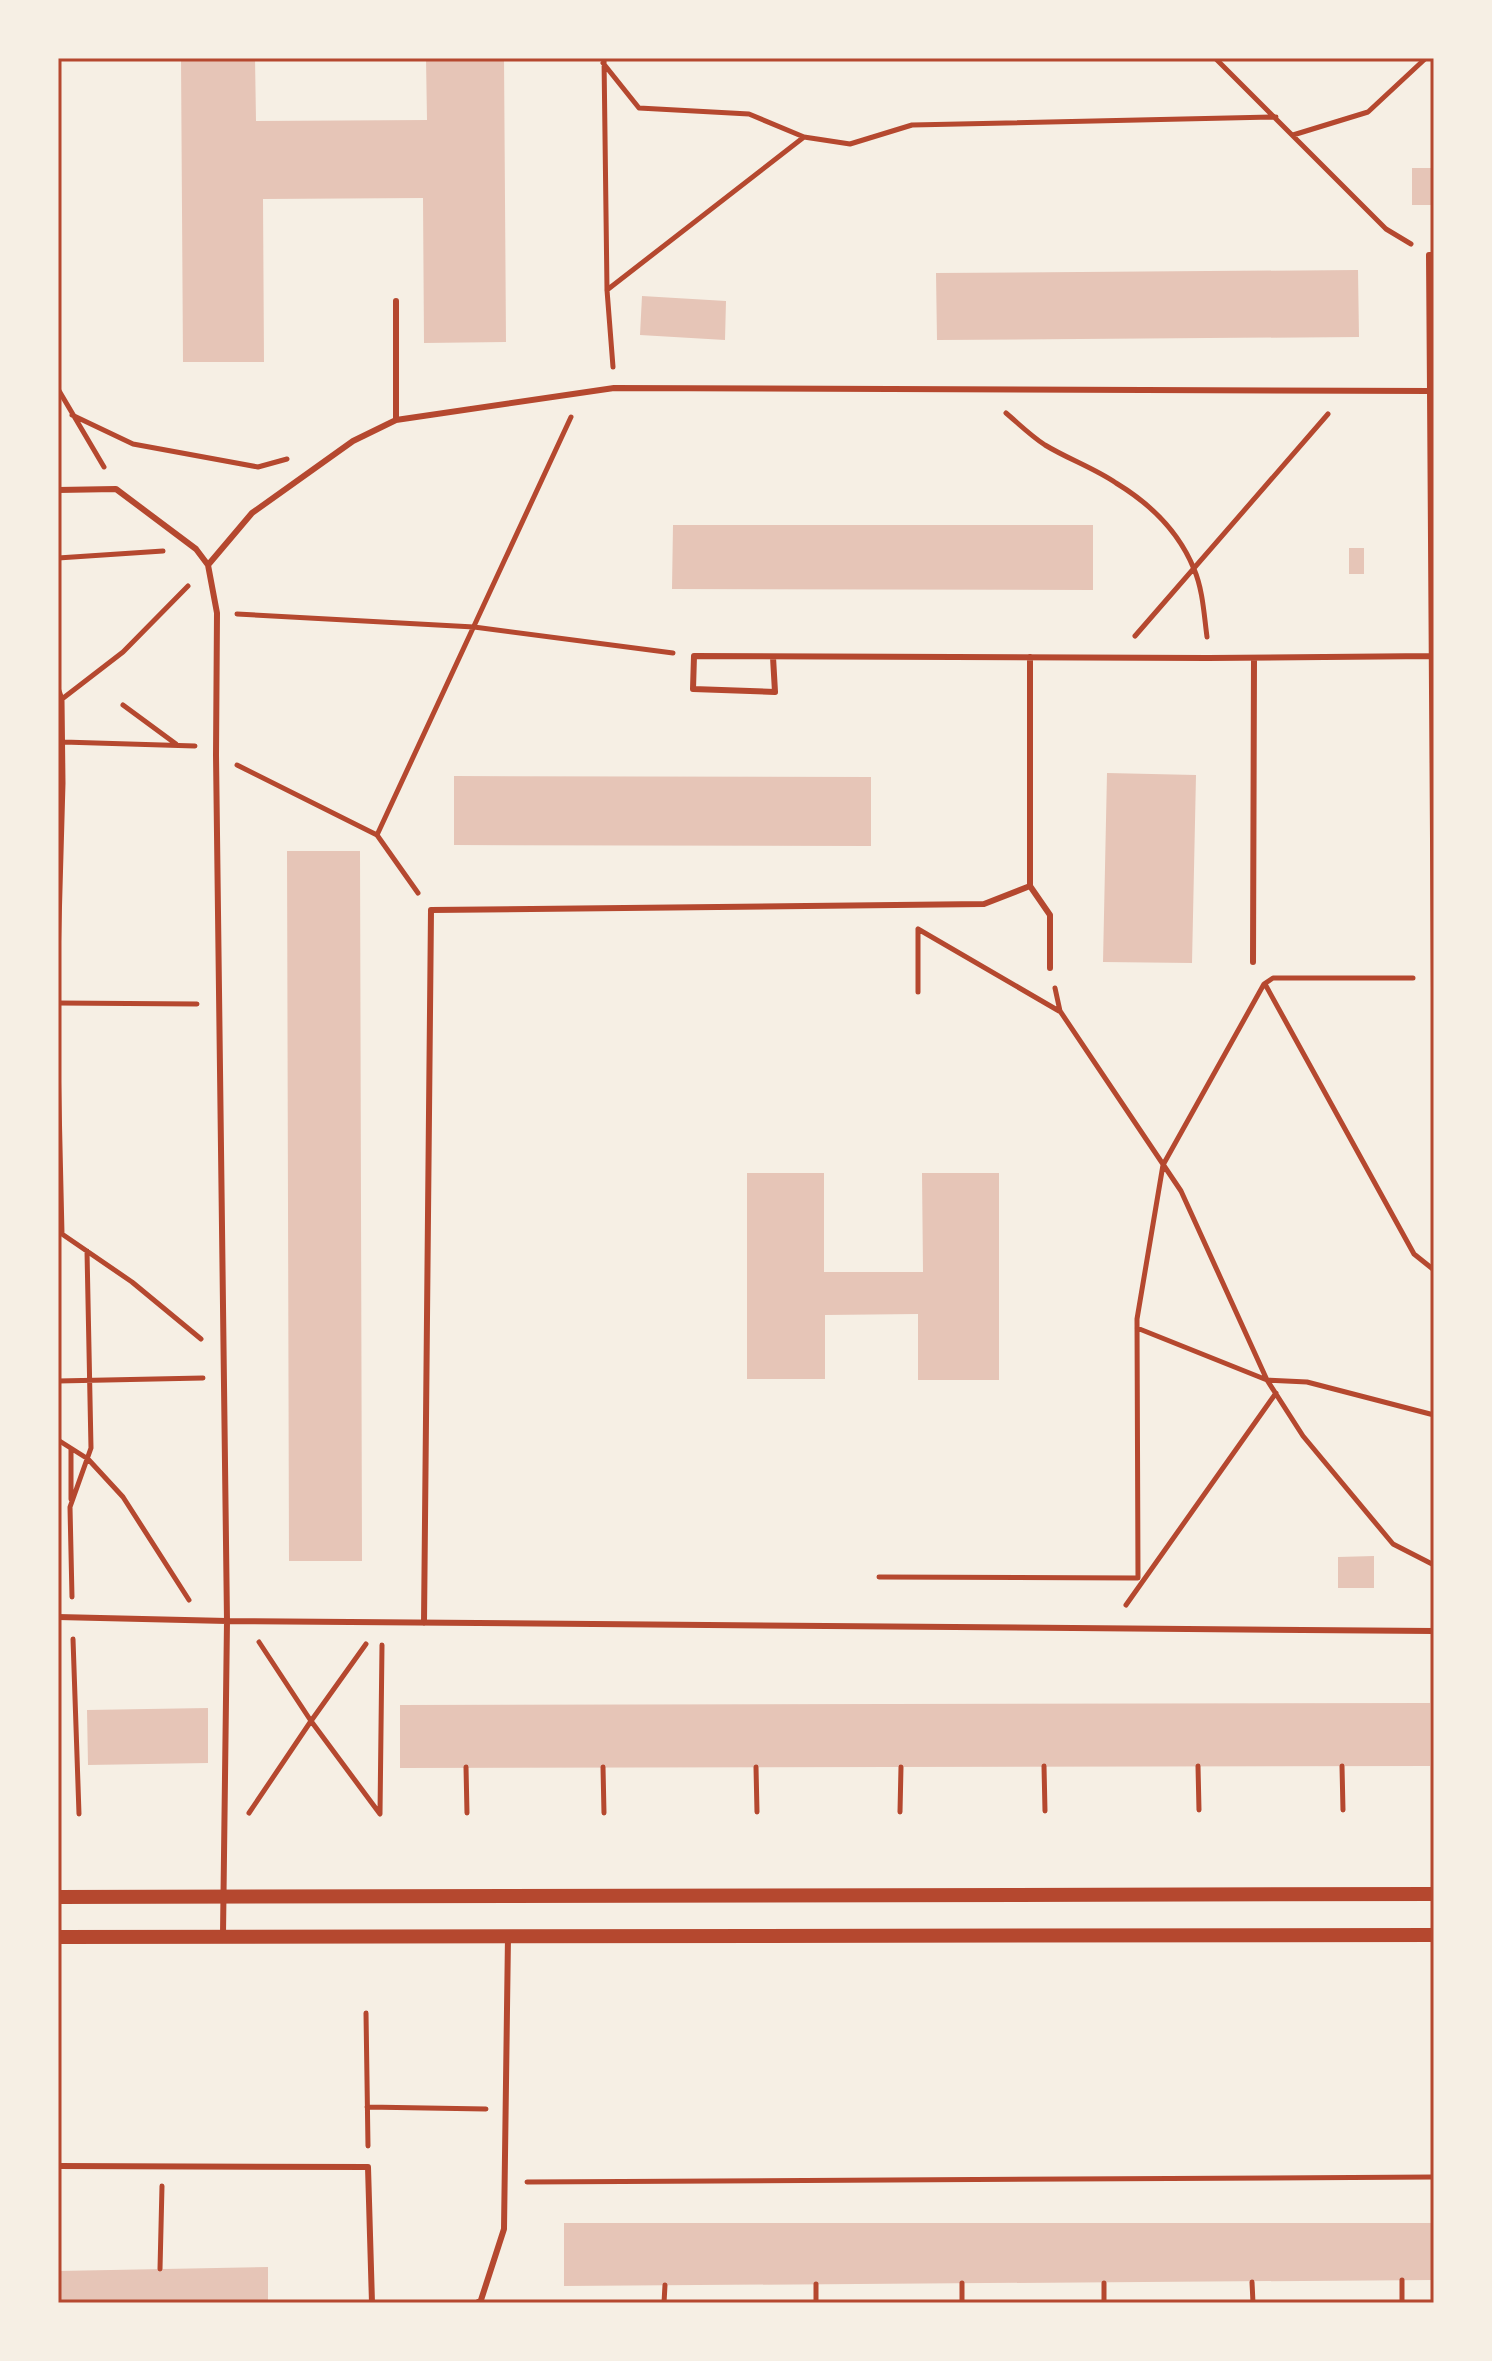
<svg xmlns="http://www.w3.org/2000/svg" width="1492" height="2361" font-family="Inter,sans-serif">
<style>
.building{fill:#e6c5b7}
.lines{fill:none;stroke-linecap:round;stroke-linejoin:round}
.path{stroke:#b5482f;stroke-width:5}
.service{stroke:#b5482f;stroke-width:6}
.tertiary{stroke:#b5482f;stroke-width:14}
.neatline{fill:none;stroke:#b5482f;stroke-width:3}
</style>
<rect width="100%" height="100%" fill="#f6efe4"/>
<path class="building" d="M181,58h74l1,63 171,-1 -1,-62h78l2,284 -82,1 -1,-145 -160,1 1,163h-81z
M1412,168h22v37h-22z
M1358,270l1,67 -422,3 -1,-67z
M642,296l84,5 -1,39 -85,-5z
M673,525h420v65l-421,-1z
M1349,548h15v26h-15z
M1107,773l89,2 -4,188 -89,-1z
M454,776l417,1v69l-417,-1z
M287,851h73l2,710h-73z
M747,1173h77v99h99l-1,-99h77v207h-81v-66l-93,1v64h-78z
M1374,1556v32h-36v-31z
M1430,1703v63l-1030,2v-63z
M208,1708v55l-120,2 -1,-55z
M564,2223h870v57l-870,6z
M268,2267v36h-210v-32z"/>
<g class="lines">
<path class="path" d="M604,58l3,232 6,77
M1215,58l171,171 25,15
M603,63l36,45 110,6 55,23
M1293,135l75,-23 58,-54
M607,290l197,-153 46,7 62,-19 364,-8
M58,389l46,78
M1006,413c13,11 25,23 39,32 23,14 49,23 71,38 33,20 63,49 78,86 9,21 10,46 13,68
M72,415l61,29 125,23 29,-8
M58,558l105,-7
M237,614l237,13 199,26
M1135,636l193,-222
M58,688l4,11 1,84 -5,176
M62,699l61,-47 65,-66
M123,705l53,39
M63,742l132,4
M237,765l140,70 194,-418
M377,835l41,58
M918,929l141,82
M1265,984l149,270 20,16
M1055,988l5,23 121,180 86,189 36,56 90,108 41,21
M918,992v-63
M58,1003l139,1
M58,1060l4,174 70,48 69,57
M1137,1328l130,52 40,2 127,33
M58,1381l145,-3
M58,1440l30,19 35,38 66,103
M71,1499v-50
M879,1577l259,1
M1138,1578l-1,-259 26,-154 101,-181 9,-6h140
M72,1597l-2,-90 21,-59 -4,-197
M1126,1605l150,-212
M73,1639l6,175
M259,1642l52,79 69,93 2,-169
M1044,1766l1,45
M1198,1766l1,44
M1342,1766l1,44
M466,1767l1,46
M603,1767l1,46
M756,1767l1,45
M900,1812l1,-45
M249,1813l62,-92 55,-77
M366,2013l2,133
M367,2107l119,2
M527,2182l907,-5
M160,2269l2,-83
M1252,2282l1,21
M962,2283v20
M1104,2283v20
M816,2284v19
M664,2303l1,-18
M1402,2303v-23"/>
<path class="service" d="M1430,391l-1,-136h5
M396,420v-119
M58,490l58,-1 80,60 12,16 9,48 -1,142 11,866 -4,313
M208,565l44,-52 101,-72 43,-21 218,-32 816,3 4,596
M773,657l2,35 -82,-3 1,-33 514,2 225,-2
M1030,657v229l20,29v53
M1253,962l1,-304
M58,1617l169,4 1207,10
M424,1623l7,-713 553,-6 46,-18
M58,2166l310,1 4,136
M477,2303l4,-3 23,-71 4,-293"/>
<path class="tertiary" d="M58,1897l1376,-3
M58,1937l1376,-2"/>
</g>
<rect width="1492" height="2361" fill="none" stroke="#f6efe4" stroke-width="120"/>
<rect x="60" y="60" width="1372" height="2241" class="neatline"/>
</svg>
